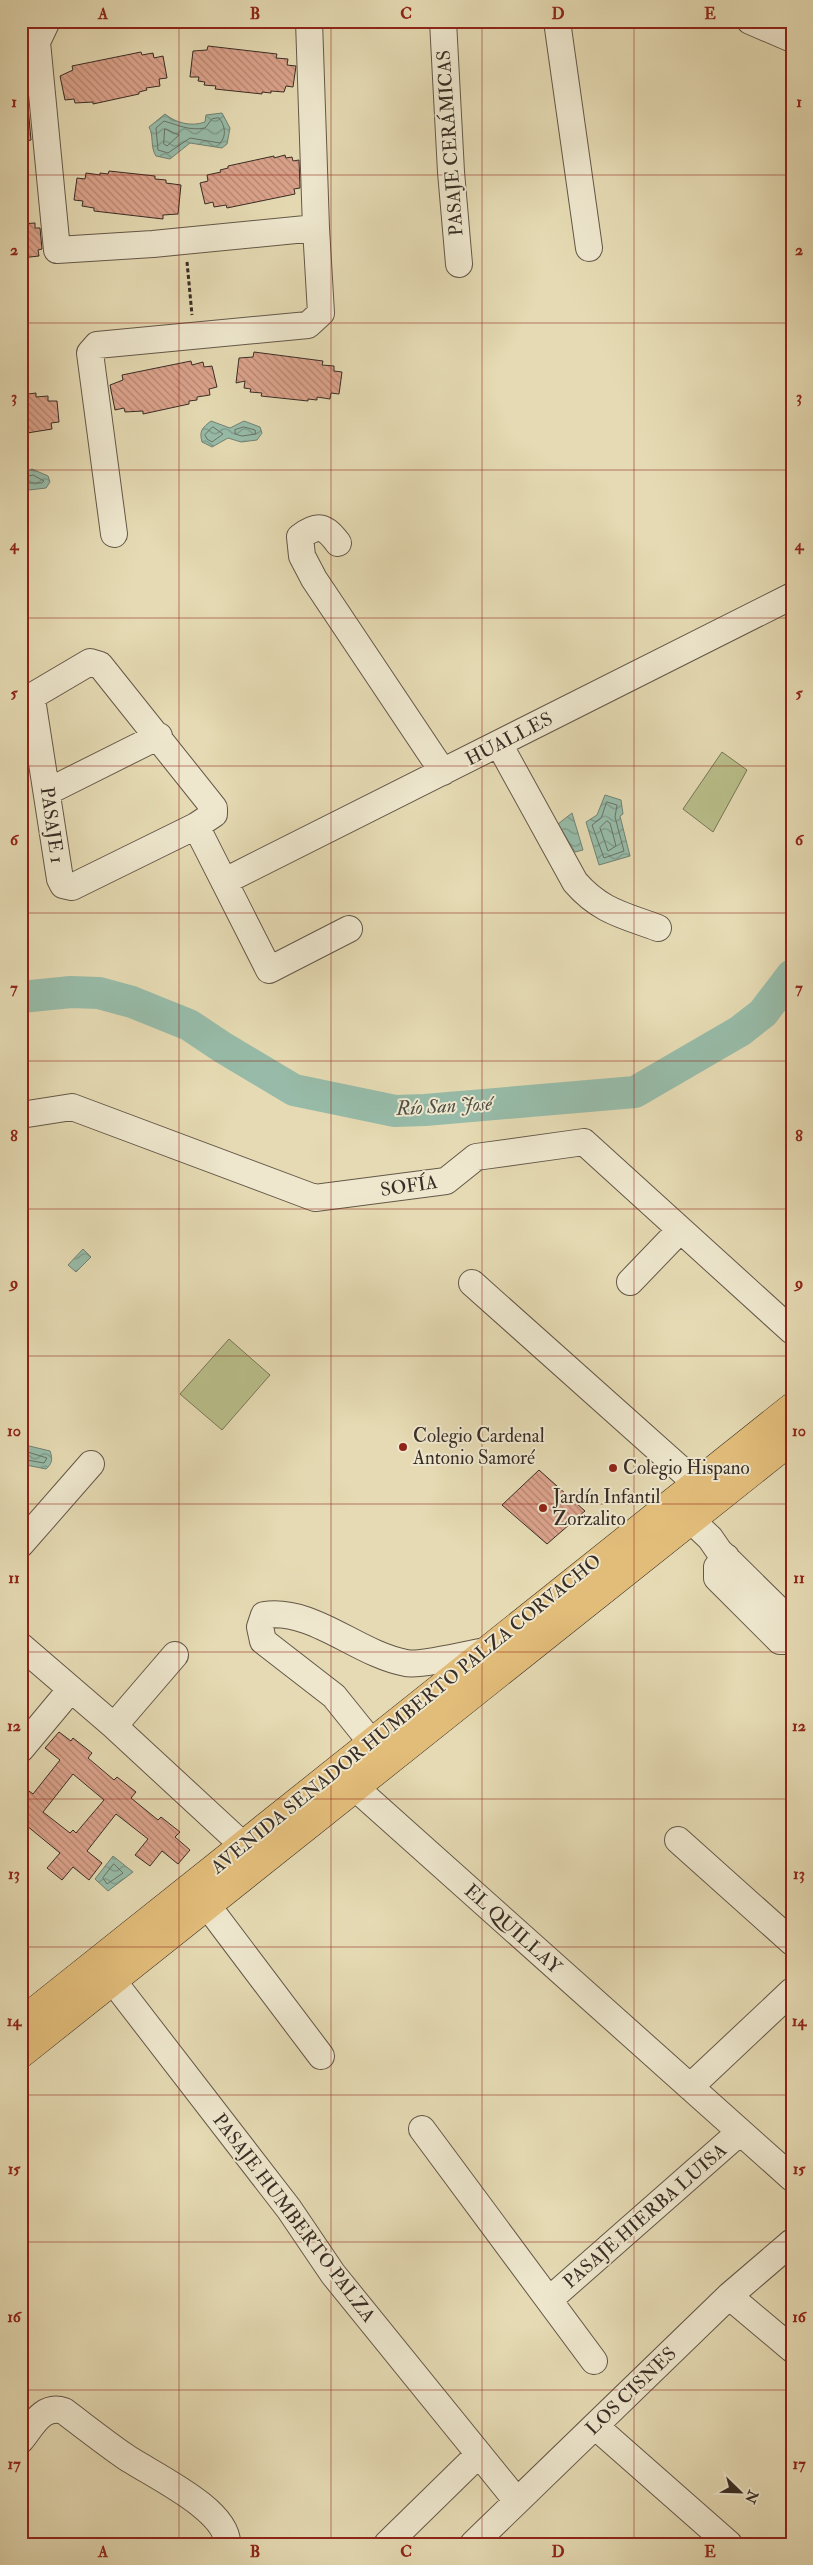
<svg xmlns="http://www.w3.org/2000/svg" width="813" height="2565" font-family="'IM FELL Double Pica',serif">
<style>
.pitch{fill:#b8be8a;stroke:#787658}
.water{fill:url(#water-waves);stroke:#718274}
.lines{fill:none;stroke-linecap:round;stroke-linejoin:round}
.shore{stroke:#687466;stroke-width:1}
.river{stroke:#97bba8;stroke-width:32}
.building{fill:url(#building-back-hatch);stroke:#392d25;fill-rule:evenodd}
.minor-casing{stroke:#645848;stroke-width:28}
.major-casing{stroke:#392d25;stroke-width:29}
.path{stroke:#392d25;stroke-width:3;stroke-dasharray:4 2.5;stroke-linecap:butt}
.minor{stroke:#eee7ce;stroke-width:26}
.major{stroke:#e2bd7a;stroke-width:28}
.grid{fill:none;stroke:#8f2418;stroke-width:1;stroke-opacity:0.55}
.poi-dot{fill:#8f2418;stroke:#eee7ce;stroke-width:2}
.labels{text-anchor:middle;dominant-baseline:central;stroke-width:4;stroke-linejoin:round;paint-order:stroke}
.street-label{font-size:19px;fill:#392d25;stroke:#eee7ce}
.poi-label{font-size:19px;fill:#392d25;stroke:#eee7ce;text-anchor:start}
.water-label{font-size:20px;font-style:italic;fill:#505046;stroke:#eee7ce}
.neatline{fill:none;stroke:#8f2418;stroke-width:2}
.grid-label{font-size:16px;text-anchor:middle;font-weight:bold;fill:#8f2418}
</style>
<defs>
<pattern id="water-waves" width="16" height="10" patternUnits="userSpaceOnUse" patternTransform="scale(1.25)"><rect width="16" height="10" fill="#97bba8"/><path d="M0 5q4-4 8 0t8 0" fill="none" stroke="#7c9889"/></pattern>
<pattern id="building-back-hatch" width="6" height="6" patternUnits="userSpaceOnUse" patternTransform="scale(1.25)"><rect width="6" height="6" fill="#dca38c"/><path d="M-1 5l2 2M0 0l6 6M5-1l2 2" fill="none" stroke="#b38572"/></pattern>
</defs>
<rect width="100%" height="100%" fill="#e5dab3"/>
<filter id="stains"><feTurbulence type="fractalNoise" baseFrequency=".004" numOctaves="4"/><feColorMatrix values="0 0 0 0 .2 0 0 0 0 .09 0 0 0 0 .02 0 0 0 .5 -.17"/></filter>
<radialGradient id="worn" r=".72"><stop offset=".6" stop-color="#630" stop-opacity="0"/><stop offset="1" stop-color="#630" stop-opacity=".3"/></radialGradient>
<path class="pitch" d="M722,752l25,18 -34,62 -30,-23z
M229,1339l41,36 -48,55 -42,-36z"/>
<path class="water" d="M222,113l8,15 -3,16 -5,4 -32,-5 -20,16 -14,-3c-6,-9 -2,-20 -7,-29l16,-13c11,9 26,13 40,8l1,-7z
M211,421l19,7 14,-7 16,6 2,6 -5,7 -16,2 -13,-4 -16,9 -10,-5c-3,-11 0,-14 9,-21z
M32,469l16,7 2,6 -4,6 -17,2 -8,-3v-13z
M605,795l16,5 2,14 -3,2 10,40 -31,9 -13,-43 11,-7z
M572,813l11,37 -8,2 -17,-28z
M83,1249l8,8 -15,15 -8,-7z
M21,1444l29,7c3,8 2,13 -4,18l-25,-5z
M113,1856l20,16 -25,19 -13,-12z"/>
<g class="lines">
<path class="shore" d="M219,118c6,7 8,18 1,25l-30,-5 -22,15 -10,-3 -2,-22 8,-7c14,4 25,10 41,7l7,-9z
M165,129l14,6 -12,11 -3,-2z
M213,427l10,7 -11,8 -5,-3 -2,-4z
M244,427l11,3 1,4 -14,2 -7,-2v-4z
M21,478l12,-3 11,6 -2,2h-21
M607,802l10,3 -2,12 9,34 -20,7 -12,-33 9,-7z
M607,821l3,2 6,23 -8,5 -8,-23z
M21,1450l26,8 -3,5 -23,-4
M114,1864l9,9 -16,11 -4,-6z"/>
<path class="river" d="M21,997l50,-5 28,1 33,9 57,23 33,22 72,43 101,21 30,-1 210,-18 105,-61 23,-18 29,-38"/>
</g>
<path class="building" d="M208,46l69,8 -1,4 12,1 -1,6 9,1 -3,21 -7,-1 -2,6 -13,-1v2l-9,-1v2l-47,-5 1,-3 -12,-1 1,-3 -7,-1 1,-4h-9l3,-26 14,-1z
M141,52l1,3 11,-2 1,5 9,-2 4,22 -8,1 1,7 -14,2 1,2 -8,2v2l-46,10v-2l-18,1 -1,-4 -9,1 -5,-24 13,-6 -1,-4z
M27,96l4,44 -10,2v-45z
M285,155l1,3 6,-1 1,4 6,-1 1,28 -6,1 1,5 -68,14 -1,-3 -12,2 -1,-5 -8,2 -5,-21 8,-2 -1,-6 14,-3 -1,-2 8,-2v-2l46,-10v2z
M109,171l46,5v3l11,1v3l15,2 -3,29 -15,1v4l-69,-8v-3l-12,-2 1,-5 -9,-1 3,-22 8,1 1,-6 14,2v-2l8,1z
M35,223v5h5l2,21 -4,1 1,6 -18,2v-34z
M254,352l69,9 -1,4 12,1v5l8,1 -3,22 -8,-1 -1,6 -13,-2v3l-9,-1v2l-47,-5 1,-3 -12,-1 1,-3 -7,-1 1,-7 -9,2 3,-25 14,-1z
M191,361l1,4 11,-3 1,5 8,-1 5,21 -8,2 1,6 -13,2v3l-8,1v3l-46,10v-3l-18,1 -1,-4 -9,2 -5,-25 13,-5 -1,-5z
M36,393v4l12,-1v5h9l2,21 -8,1 1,6 -31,5v-39z
M539,1470l46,41 -38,33 -45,-39z
M59,1732l12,9 2,-3 19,15 -4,5 26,22 3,-3 19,15 -5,6 27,22 3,-3 19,15 -5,5 15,13 -12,14 -16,-13 -12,15 -15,-11 13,-16 -32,-25 -29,37 15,12 -13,17 -16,-13 -11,13 -15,-12 13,-15 -39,-32v-21l8,-9 4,3 27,-34 -15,-12zM73,1774l31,26 -28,33 -3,-3 -3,3 -27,-21z"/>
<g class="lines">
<g class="minor-casing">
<path id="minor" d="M47,21l-10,21 20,208 96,-6 163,-16 -7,-207
M443,21l8,151 8,92
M557,21l32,227
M750,21l42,18
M114,534l-24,-181 7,-8 211,-20 13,-12 -5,-85
M338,543c-13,-17 -20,-20 -38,-6l2,19 12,23 129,193
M90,662l10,3 114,143v6l-18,12 -124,61 -9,-2 -3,-6 -28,-180 2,-4z
M499,744l76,138c25,29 48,33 83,46
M47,792l112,-56
M196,826l73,144 80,-41
M225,881l567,-285
M21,1115l51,-8 243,91 131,-17 30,-24 108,-15 208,189
M630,1282l50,-52
M472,1283l224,200
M691,1520l19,18 9,13 73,72
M21,1544l70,-80
M726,1557l-9,10v11l63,63h7l5,-5
M21,1646l93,80 145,134
M114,1726l61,-71
M371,1742l-37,-46 -71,-55 -3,-14 4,-12c50,-7 93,39 142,48 13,3 63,-9 79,-12
M21,1749l50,-60
M340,1774l452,404
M678,1840l114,102
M207,1905l114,151
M113,1981l176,228 44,65 184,227
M690,2087l102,-96
M422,2129l172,232
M729,2296l63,53
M549,2300l191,-168
M595,2426l134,118
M21,2440c12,-15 22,-36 43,-29 20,15 39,30 59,44 25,18 106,54 104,89
M387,2544l92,-90
M473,2544l256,-248 63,-54"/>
</g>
<g class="major-casing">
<path id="major" d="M21,2022l771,-615
M21,2054l771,-614"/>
</g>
<path class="path" d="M187,262l5,53"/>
<use href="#minor" class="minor"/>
<use href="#major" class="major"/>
</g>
<path class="grid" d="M179,21v2523M331,21v2523M482,21v2523M634,21v2523M21,175h771M21,323h771M21,470h771M21,618h771M21,766h771M21,913h771M21,1061h771M21,1209h771M21,1356h771M21,1504h771M21,1652h771M21,1799h771M21,1947h771M21,2095h771M21,2242h771M21,2390h771"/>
<g class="poi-dot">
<circle cx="403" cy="1447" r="5"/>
<circle cx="613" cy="1468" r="5"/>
<circle cx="543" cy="1508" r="5"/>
</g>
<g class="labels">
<g class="street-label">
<text transform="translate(450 143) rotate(-94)">PASAJE CERÁMICAS</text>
<text transform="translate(509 739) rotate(-27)">HUALLES</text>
<text transform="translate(52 825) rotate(82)">PASAJE 1</text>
<text transform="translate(409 1186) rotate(-8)">SOFÍA</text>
<text transform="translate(406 1714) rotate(-39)">AVENIDA SENADOR HUMBERTO PALZA CORVACHO</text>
<text transform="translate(513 1929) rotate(42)">EL QUILLAY</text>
<text transform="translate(645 2216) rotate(-41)">PASAJE HIERBA LUISA</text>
<text transform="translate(294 2218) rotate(53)">PASAJE HUMBERTO PALZA</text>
<text transform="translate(631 2391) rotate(-44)">LOS CISNES</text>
</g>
<g class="poi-label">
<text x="413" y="1436">Colegio Cardenal<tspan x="413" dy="22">Antonio Samoré</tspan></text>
<text x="623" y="1468">Colegio Hispano</text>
<text x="553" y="1497">Jardín Infantil<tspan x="553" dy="22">Zorzalito</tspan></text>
</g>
<g class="water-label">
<text transform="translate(444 1106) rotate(-3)">Río San José</text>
</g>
</g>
<rect width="813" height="2565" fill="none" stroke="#e5dab3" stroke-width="55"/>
<g transform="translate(740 2492) rotate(113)" stroke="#eee7ce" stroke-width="4" paint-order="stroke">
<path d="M0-4L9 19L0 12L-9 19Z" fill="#392d25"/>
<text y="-8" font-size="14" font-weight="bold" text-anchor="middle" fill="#392d25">N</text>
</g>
<rect x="28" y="28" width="758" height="2510" class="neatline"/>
<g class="grid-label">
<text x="103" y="19">A</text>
<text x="255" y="19">B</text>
<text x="406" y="19">C</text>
<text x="558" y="19">D</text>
<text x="710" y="19">E</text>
<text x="14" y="107">1</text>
<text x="799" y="107">1</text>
<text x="14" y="255">2</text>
<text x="799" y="255">2</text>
<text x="14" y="402">3</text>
<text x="799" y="402">3</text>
<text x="14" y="550">4</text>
<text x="799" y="550">4</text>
<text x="14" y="698">5</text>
<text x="799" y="698">5</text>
<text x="14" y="845">6</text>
<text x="799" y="845">6</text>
<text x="14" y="993">7</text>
<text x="799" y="993">7</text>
<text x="14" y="1141">8</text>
<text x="799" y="1141">8</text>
<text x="14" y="1288">9</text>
<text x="799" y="1288">9</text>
<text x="14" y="1436">10</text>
<text x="799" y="1436">10</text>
<text x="14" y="1583">11</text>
<text x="799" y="1583">11</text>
<text x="14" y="1731">12</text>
<text x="799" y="1731">12</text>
<text x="14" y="1879">13</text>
<text x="799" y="1879">13</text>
<text x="14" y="2026">14</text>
<text x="799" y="2026">14</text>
<text x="14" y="2174">15</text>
<text x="799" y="2174">15</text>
<text x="14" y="2322">16</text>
<text x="799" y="2322">16</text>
<text x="14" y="2469">17</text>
<text x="799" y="2469">17</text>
<text x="103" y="2557">A</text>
<text x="255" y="2557">B</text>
<text x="406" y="2557">C</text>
<text x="558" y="2557">D</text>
<text x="710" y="2557">E</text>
</g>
<rect width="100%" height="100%" filter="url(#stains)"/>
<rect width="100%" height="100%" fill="url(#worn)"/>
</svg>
